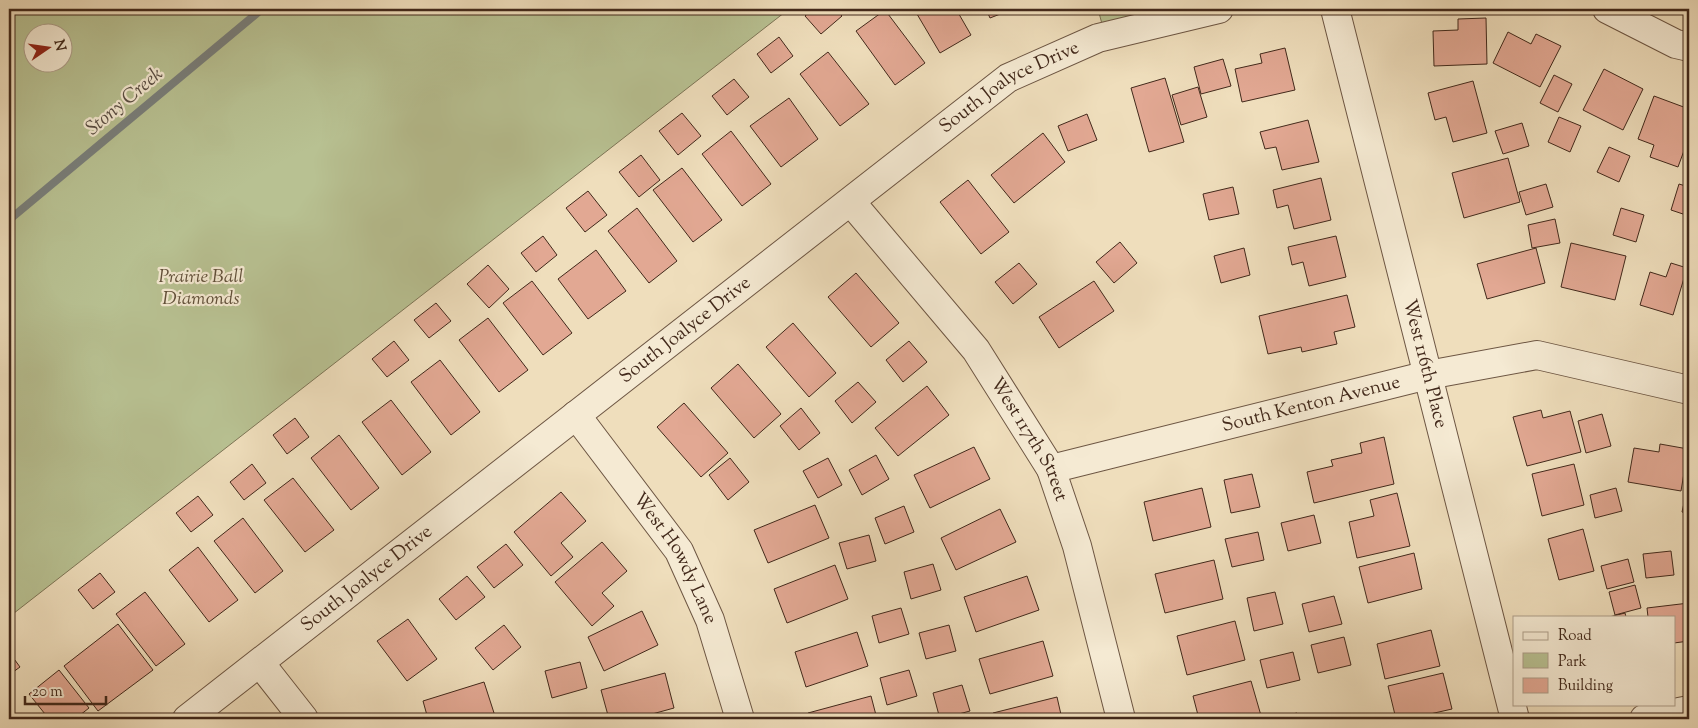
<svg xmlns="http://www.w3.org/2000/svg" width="1698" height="728" font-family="'Sorts Mill Goudy',serif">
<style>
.green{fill:#b8c192;stroke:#7d7556;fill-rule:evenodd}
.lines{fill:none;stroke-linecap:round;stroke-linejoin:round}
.stream{stroke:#797f7b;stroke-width:8}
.building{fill:#e2a893;stroke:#42291b}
.minor-casing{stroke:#6d5643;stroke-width:30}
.minor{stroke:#f5ead3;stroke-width:28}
.labels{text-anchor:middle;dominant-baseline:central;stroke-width:4.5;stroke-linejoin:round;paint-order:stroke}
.street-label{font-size:19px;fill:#42291b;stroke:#f5ead3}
.park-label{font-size:19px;font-style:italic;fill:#604f39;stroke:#f5ead3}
.water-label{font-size:20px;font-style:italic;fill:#594d43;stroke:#f5ead3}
</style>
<rect width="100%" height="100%" fill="#efdebc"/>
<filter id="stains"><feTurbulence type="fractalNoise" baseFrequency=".004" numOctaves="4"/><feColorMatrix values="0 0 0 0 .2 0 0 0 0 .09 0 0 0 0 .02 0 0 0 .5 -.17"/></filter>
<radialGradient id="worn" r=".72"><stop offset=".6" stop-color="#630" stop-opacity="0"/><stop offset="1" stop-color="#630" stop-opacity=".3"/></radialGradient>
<path class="green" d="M9,9h780l-780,608zM32,32h30v30h-30z
M1098,9h40l2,6 -38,9z"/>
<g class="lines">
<path class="stream" d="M9,220l253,-211"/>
</g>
<path class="building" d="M813,9h23l6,7 -21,18 -16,-18z
M914,9h42l15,26 -31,18z
M986,9h27l-23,9z
M885,10l40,53 -30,22 -39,-54z
M1486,18l1,46 -53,2 -1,-35 25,-1v-11z
M1508,32l23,12 5,-10 25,12 -21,41 -47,-24z
M779,37l14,19 -22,17 -14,-19z
M1285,48l10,42 -53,12 -7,-33 27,-6 -2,-9z
M828,52l41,52 -29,22 -40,-52z
M1223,59l8,27 -30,8 -7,-27z
M1604,69l39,20 -20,41 -40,-20z
M1554,75l18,9 -14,28 -18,-9z
M1165,78l19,64 -35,10 -18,-64z
M734,79l15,18 -22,18 -15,-19z
M1473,81l14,52 -34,9 -7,-25 -11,3 -7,-27z
M1198,87l9,30 -26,8 -9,-30z
M1654,96l35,13v28l-11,30 -28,-10 4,-12 -16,-6z
M789,98l29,41 -37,28 -31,-41z
M682,113l19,23 -23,19 -19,-24z
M1087,114l10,26 -29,11 -10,-25z
M1559,117l22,9 -11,26 -22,-10z
M1308,120l11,42 -37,8 -6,-23 -11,2 -5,-17z
M1522,123l7,23 -26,8 -8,-23z
M731,131l40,53 -29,22 -40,-52z
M1043,133l22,29 -51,41 -23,-28z
M1609,147l21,9 -11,26 -22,-10z
M641,155l19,25 -21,17 -20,-25z
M1508,158l12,44 -56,16 -12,-45z
M682,168l40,52 -29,22 -40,-52z
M1321,178l10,42 -37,9 -6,-24 -11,3 -4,-18z
M968,180l41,52 -28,22 -41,-52z
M1546,184l7,23 -27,8 -7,-23z
M1679,184l10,3v29l-18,-6z
M1233,187l6,27 -30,6 -6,-26z
M588,191l19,24 -22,17 -19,-24z
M637,208l40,53 -28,22 -41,-52z
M1621,208l23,7 -8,27 -23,-7z
M1555,219l5,24 -28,5 -4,-23z
M543,236l14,19 -21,17 -15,-19z
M1336,236l10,41 -37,9 -6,-24 -11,3 -4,-18z
M1689,237v19l-5,-2z
M1120,242l17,21 -23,20 -18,-21z
M1571,243l55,13 -11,44 -54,-13z
M1244,248l6,27 -29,8 -7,-27z
M1536,248l9,35 -58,16 -10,-35z
M596,250l30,41 -38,28 -30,-40z
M1019,263l18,21 -24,20 -18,-22z
M1671,263l16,5 -14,47 -33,-10 10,-33 16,5z
M488,265l21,24 -20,19 -22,-24z
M856,273l43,50 -28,24 -43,-50z
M532,281l40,52 -29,22 -40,-52z
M1094,281l20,30 -55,37 -20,-31z
M1347,295l8,32 -21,5 3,12 -35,8 -1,-5 -33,7 -9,-38z
M436,303l15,18 -22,17 -15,-18z
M488,318l40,52 -29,22 -40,-52z
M793,323l43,50 -27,24 -43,-50z
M394,341l15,19 -22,17 -15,-18z
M909,341l18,21 -24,20 -17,-22z
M440,360l40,52 -29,23 -40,-53z
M738,364l43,50 -27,24 -43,-50z
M858,382l18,20 -24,21 -17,-22z
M927,386l22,29 -51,41 -23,-28z
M391,400l40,52 -29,23 -40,-53z
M684,403l44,50 -27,24 -44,-50z
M801,408l19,25 -21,17 -19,-24z
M1541,410l2,8 27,-7 11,41 -54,14 -14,-49z
M1602,414l9,32 -25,7 -8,-32z
M295,418l14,19 -22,17 -14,-19z
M339,435l40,53 -28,22 -40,-52z
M1384,437l10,47 -80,19 -7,-31 26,-6 -2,-6 31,-7 -2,-10z
M1660,444l28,5 -7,42 -53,-9 6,-34 25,4z
M974,447l16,32 -60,29 -16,-33z
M876,455l13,24 -27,16 -13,-25z
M730,458l19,24 -21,18 -19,-25z
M828,458l14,27 -24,13 -15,-27z
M252,464l14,19 -22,17 -14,-18z
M1574,464l10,41 -42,11 -10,-42z
M1252,474l8,33 -29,6 -7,-33z
M293,478l41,52 -29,22 -41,-52z
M1688,485l1,1v28l-7,-2z
M1202,488l9,39 -58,14 -9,-39z
M1616,488l6,23 -27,7 -5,-23z
M561,492l25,29 -25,22 12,14 -22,19 -37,-44z
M1397,493l13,53 -53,12 -8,-36 25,-6 -4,-16z
M198,496l15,19 -22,17 -15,-19z
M815,505l14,33 -61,25 -14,-33z
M904,506l10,26 -29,12 -10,-26z
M1000,509l16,33 -60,28 -15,-32z
M1314,515l7,28 -33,8 -7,-28z
M243,518l40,53 -28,22 -41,-52z
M1583,529l11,42 -35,9 -11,-41z
M1258,532l6,28 -32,7 -7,-28z
M869,535l7,26 -29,8 -8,-26z
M602,542l25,29 -25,22 12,13 -22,20 -37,-44z
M506,544l17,21 -29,23 -17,-21z
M198,547l40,53 -29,22 -40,-52z
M1671,551l3,24 -28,3 -3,-24z
M1414,553l8,36 -54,14 -9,-36z
M1628,559l6,23 -27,7 -6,-23z
M1214,560l9,39 -58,14 -10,-39z
M933,564l8,26 -30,9 -7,-27z
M835,565l13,34 -61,24 -13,-34z
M100,573l15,19 -22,17 -15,-19z
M467,576l18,21 -29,23 -17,-21z
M1027,576l12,34 -63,22 -12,-35z
M1635,585l6,23 -26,7 -6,-23z
M145,592l40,52 -29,22 -40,-52z
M1275,592l8,32 -29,7 -7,-33z
M1334,596l8,28 -33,8 -7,-28z
M1689,603v38l-15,2v-26h-26l-1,-9z
M901,608l8,26 -30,9 -7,-27z
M642,611l16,34 -54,26 -16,-34z
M1625,613l1,4h-17z
M408,619l29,40 -30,22 -30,-40z
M1235,621l10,39 -58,15 -10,-39z
M118,624l35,46 -55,41 -34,-45z
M504,625l17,22 -28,23 -18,-22z
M949,625l7,26 -30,8 -7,-26z
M1431,630l9,36 -55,13 -8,-35z
M857,632l11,34 -62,21 -11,-35z
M1344,637l7,28 -33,8 -7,-28z
M1043,641l10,35 -63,18 -11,-35z
M9,652l11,15 -11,8z
M1293,652l7,28 -33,8 -7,-28z
M580,662l7,26 -35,10 -7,-27z
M59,670l30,38 -14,11h-26l-20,-25z
M909,670l8,26 -30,9 -7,-27z
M665,673l9,35 -40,11h-25l-8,-29z
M1443,673l9,36 -44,10h-12l-8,-33z
M1251,681l11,38h-63l-6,-23z
M484,682l11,34 -10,3h-57l-5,-18z
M962,685l8,26 -30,8 -7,-26z
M871,696l6,23h-68l-1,-6z
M1057,697l5,22h-68l-1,-6z
M1297,713l1,6h-29z"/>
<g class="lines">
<g class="minor-casing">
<g id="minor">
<path id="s1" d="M1335,9l180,710"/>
<path d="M1607,9l69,35 13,3"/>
<path id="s2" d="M851,202l125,148 75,119 26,77 44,173"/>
<path id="s3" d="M576,415l103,136 31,69 30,99"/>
<path id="s4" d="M1051,469l377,-94 109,-20 152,35"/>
<path d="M260,663l44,56"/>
<path id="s5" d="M187,719l821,-641 90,-40 121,-29"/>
<path d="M1644,719l45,-9"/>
</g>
</g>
<use href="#minor" class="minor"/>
</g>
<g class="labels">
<g class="street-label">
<text stroke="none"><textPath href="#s5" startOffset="1038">South Joalyce Drive</textPath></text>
<text stroke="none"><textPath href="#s5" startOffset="632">South Joalyce Drive</textPath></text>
<text stroke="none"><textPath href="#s1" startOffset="366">West 116th Place</textPath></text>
<text stroke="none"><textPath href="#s4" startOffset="268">South Kenton Avenue</textPath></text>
<text stroke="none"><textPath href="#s2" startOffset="298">West 117th Street</textPath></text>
<text stroke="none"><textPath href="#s3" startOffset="175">West Howdy Lane</textPath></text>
<text stroke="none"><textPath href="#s5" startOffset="228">South Joalyce Drive</textPath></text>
</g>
<g class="park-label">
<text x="201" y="277">Prairie Ball<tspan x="201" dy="22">Diamonds</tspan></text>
</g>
<g class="water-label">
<text transform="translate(125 102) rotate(-40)">Stony Creek</text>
</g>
</g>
<rect width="1698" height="728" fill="none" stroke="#efdebc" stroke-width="30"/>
<rect x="10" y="10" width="1678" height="708" fill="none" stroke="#42291b" stroke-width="2.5"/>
<rect x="15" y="15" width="1668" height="698" fill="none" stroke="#42291b"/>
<rect x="1513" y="616" width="162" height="90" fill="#f5ead3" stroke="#ad9d89"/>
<rect x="1523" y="632" width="25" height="8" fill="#f5ead3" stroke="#ad9d89"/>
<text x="1558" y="640" font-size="15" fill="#42291b">Road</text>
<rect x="1523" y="653" width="25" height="15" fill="#b8c192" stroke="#ad9d89"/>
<text x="1558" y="666" font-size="15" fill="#42291b">Park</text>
<rect x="1523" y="678" width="25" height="15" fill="#e2a893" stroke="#ad9d89"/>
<text x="1558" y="690" font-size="15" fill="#42291b">Building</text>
<g transform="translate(48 48) rotate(77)"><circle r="24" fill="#f5ead3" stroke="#ad9d89"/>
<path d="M0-4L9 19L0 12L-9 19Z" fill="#8f2418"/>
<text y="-8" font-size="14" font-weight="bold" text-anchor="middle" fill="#42291b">N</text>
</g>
<path d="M25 696v8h81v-8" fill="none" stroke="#42291b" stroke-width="2.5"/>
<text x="32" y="696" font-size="15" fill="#42291b" stroke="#f5ead3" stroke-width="4" paint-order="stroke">20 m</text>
<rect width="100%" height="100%" filter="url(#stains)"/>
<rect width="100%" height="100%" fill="url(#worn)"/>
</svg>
